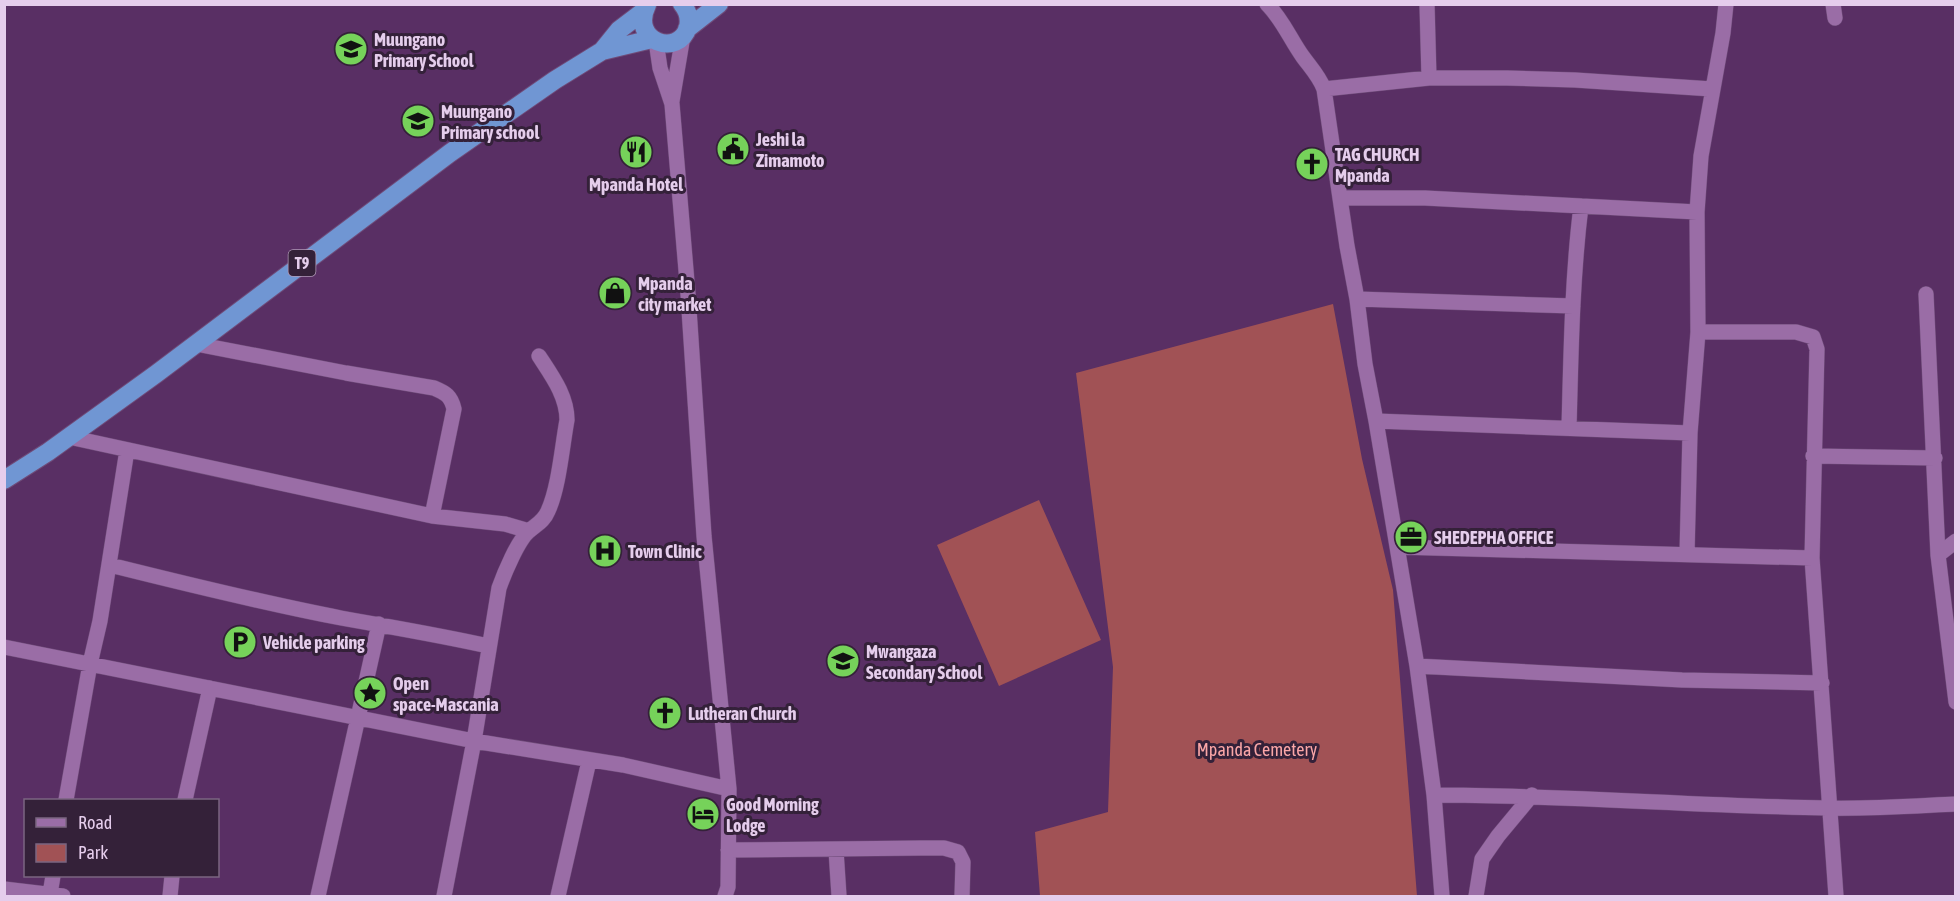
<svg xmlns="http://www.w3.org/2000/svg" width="1960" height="901" font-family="'Asap Condensed',sans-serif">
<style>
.green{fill:#a15255}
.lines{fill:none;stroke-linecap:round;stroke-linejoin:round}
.minor-casing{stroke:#6f4c79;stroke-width:16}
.highway-casing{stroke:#6f4c79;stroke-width:20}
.minor{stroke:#9a6da6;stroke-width:15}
.highway{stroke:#7096d3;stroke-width:18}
.labels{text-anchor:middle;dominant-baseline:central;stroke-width:6;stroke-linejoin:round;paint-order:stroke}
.shield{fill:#342139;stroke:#b099b6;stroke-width:1.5}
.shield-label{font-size:16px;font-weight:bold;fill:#e5cdec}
.poi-label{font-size:18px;font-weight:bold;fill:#e5cdec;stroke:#342139;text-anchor:start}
.park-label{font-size:18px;fill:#fba6a7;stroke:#342139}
</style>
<rect width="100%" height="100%" fill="#592f64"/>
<path class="green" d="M1333,304l29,155 31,131 24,306h-377l-5,-64 73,-20 5,-145 -37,-294z
M1039,500l62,140 -102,46 -62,-141z"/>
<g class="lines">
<g class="minor-casing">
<path id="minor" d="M1267,4c16,16 23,35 36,53 8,11 16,19 21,32l23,157 10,53 8,65 11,57 41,245 17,129 8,101
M1427,4l2,74
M1833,4l2,14
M656,41l4,27 12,36 16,190 16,242 25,253 -1,98 -3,9
M1324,89l105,-11h78l68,2 137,9
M672,101l11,-65
M1341,198h84l272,14
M1926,294l12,261 18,147
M1357,299l216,7
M1698,332h98l17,5 4,12 -5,209 24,338
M196,344l150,29 88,15c12,5 17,8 20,21l-22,107
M1376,421l314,12
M1569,428c2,-74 3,-149 12,-222
M69,437l363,79 73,8 24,7
M1813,456l122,2
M1397,547l415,11
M1687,554l3,-121 8,-101 -1,-120 4,-56 22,-123 3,-29
M1938,555l18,-14
M110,565c76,19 153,38 231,53 49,9 98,17 147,28
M4,647l470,94 149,24 106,24
M1417,666l265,14 140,3
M1434,795c131,0 262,11 393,13 43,1 86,-2 129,-4
M66,800l24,-136 10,-43 27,-171
M185,800l25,-112
M728,850l193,-2h23l14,4 5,10 -1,34
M836,850l3,46
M4,889l59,7
M50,894l3,-18
M170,896l2,-20
M318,896l61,-272
M444,896l30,-155 25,-153c5,-14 19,-48 30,-57 8,-7 15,-10 19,-20 11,-24 14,-64 19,-91 0,-24 -15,-44 -28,-64
M558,896l31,-135
M1476,896l6,-37 16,-23 34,-41"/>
</g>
<g class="highway-casing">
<path id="highway" d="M647,5c-18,37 32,53 41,22 2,-9 0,-16 -6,-23
M687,29l32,-25
M602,51l50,-12
M4,480l44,-28 108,-78 294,-221 105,-73 47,-29 17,-21 25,-19"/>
</g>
<use href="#minor" class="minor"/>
<use href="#highway" class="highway"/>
</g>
<defs>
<g id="school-disc" transform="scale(1.725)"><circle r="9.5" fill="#76d25a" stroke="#342139"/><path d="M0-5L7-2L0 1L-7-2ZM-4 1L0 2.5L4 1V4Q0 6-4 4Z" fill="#111"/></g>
<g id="civic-disc" transform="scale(1.725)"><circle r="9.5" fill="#76d25a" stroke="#342139"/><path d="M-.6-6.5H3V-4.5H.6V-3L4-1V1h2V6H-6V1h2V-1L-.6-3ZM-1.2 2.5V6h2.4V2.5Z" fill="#111"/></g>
<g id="restaurant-disc" transform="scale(1.725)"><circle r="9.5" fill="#76d25a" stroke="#342139"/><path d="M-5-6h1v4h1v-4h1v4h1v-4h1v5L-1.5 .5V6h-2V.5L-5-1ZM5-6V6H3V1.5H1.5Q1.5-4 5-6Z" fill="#111"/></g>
<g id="church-disc" transform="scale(1.725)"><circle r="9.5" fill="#76d25a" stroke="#342139"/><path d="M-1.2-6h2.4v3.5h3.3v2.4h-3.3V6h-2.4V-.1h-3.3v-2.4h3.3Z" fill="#111"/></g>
<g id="shop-disc" transform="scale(1.725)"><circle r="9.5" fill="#76d25a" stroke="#342139"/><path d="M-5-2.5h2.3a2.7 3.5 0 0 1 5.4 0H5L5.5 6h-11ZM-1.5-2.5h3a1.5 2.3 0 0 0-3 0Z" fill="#111"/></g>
<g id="office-disc" transform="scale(1.725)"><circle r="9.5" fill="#76d25a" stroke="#342139"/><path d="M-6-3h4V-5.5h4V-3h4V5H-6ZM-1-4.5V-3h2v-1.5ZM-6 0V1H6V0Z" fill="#111"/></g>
<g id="hospital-disc" transform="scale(1.725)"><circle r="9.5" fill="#76d25a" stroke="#342139"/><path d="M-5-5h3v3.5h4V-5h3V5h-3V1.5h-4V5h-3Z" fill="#111"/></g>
<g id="parking-disc" transform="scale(1.725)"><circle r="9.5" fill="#76d25a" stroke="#342139"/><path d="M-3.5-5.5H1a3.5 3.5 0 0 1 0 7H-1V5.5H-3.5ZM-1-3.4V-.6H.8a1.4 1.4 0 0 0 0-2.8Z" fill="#111"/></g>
<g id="sight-disc" transform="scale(1.725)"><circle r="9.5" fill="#76d25a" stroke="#342139"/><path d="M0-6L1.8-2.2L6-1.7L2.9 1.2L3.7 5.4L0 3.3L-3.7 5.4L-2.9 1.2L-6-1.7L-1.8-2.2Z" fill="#111"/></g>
<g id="hotel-disc" transform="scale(1.725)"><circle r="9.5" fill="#76d25a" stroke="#342139"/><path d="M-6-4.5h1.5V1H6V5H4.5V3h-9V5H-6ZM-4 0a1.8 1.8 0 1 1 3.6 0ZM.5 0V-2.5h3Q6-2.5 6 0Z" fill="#111"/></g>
</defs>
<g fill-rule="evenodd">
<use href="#school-disc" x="351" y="49"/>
<use href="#school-disc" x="418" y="121"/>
<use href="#civic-disc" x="733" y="149"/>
<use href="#restaurant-disc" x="636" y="152"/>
<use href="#church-disc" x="1312" y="164"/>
<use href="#shop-disc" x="615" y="293"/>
<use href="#office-disc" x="1411" y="537"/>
<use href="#hospital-disc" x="605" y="551"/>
<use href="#parking-disc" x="240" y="642"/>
<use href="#school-disc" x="843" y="661"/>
<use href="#sight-disc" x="370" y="693"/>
<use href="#church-disc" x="665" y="713"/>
<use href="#hotel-disc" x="703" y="814"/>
</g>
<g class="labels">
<rect class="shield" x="288.5" y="250" width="27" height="26" rx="4.5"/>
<g class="shield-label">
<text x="302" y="263">T9</text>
</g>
<g class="poi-label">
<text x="374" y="39">Muungano<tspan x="374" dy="21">Primary School</tspan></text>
<text x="441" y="111">Muungano<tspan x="441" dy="21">Primary school</tspan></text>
<text x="756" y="139">Jeshi la<tspan x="756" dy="21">Zimamoto</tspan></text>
<text x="1335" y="154">TAG CHURCH<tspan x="1335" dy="21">Mpanda</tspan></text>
<text x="636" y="184" text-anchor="middle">Mpanda Hotel</text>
<text x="638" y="283">Mpanda<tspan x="638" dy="21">city market</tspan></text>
<text x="1434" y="537">SHEDEPHA OFFICE</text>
<text x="628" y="551">Town Clinic</text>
<text x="263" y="642">Vehicle parking</text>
<text x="866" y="651">Mwangaza<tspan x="866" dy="21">Secondary School</tspan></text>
<text x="393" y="683">Open<tspan x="393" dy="21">space-Mascania</tspan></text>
<text x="688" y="713">Lutheran Church</text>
<text x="726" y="804">Good Morning<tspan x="726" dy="21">Lodge</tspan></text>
</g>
<g class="park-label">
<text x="1257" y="749">Mpanda Cemetery</text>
</g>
</g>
<rect width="1960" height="901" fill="none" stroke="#e5cdec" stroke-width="12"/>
<rect x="24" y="799" width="195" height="78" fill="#342139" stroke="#7b6681" stroke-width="1.5"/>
<rect x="36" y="818" width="30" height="9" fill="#9a6da6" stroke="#7b6681" stroke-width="1.5"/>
<text x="78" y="829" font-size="18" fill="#e5cdec">Road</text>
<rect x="36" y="844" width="30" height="18" fill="#a15255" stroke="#7b6681" stroke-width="1.5"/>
<text x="78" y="859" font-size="18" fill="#e5cdec">Park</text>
</svg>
